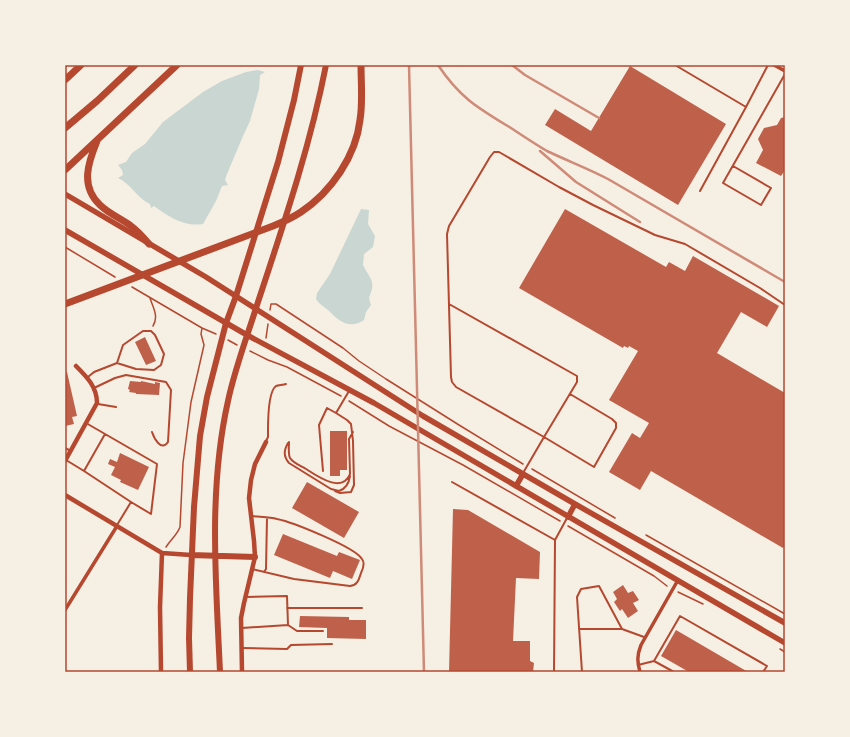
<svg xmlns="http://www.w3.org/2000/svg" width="850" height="737" font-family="Literata,serif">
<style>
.water{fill:#c9d6d2}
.building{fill:#bf614a}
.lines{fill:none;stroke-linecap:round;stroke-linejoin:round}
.path{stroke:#b5482f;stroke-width:1.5}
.service{stroke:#b5482f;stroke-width:2}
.minor{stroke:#b5482f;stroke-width:3.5}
.tertiary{stroke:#b5482f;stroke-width:4.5}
.secondary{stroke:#b5482f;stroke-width:5.5}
.trunk{stroke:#b5482f;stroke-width:6}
.motorway{stroke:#b5482f;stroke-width:7}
.rail{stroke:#cf8b77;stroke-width:2.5}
.neatline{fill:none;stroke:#b5482f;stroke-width:1.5}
</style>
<rect width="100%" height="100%" fill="#f6efe4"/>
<path class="water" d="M258,70l7,2 -5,3 -1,14 -9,32 -7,15 -16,38 -2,6 3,5 -6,1 -6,15 -13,23c-19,3 -34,-7 -49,-18l-3,2 -1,-4c-13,-6 -19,-20 -32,-26l5,-3 -1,-5 -4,-5 8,-3 6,-9 13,-9 18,-22 40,-30 19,-11 24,-9z
M361,209l8,1 -1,14 7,12 -2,11 -9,7 -1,11c8,16 13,15 6,33l2,7 -5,7 -2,8c-15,10 -25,1 -36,-10 -5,-4 -9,-6 -12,-11l1,-6 13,-19z"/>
<path class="building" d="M630,66l96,58 -48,81 -133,-80 10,-16 36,22z
M785,117v53l-4,6 -25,-13 7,-13 -5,-11 6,-11 13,-3 4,-7z
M565,209l101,58 3,-5 16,9 8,-15 86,50 -12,21 -26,-15 -24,41 68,40v152l-2,3 -132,-77 -11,19 -31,-18 23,-39 8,5 9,-15 -40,-23 29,-49 -9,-5 -1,2 -4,-2 -1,2 -104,-60z
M145,337l11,24 -10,4 -11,-23z
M65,372h2l10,44 -5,1 2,7 -9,2z
M130,381l11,1v-1l14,3v-2l5,1 -1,12 -23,-1v-1l-7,-1 1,-2 -2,-1z
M330,431h17v39h-7v6h-10z
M120,453l29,14 -11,23 -18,-8 1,-2 -10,-5 4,-8 -7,-3 2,-5 7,3z
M307,482l52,30 -15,26 -52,-30z
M453,509l15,1 72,42 -1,27 -23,-1 -3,63h17v20l4,2 -1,9h-84z
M283,534l54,22 2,-4 21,8 -8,19 -19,-8 -3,7 -56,-23z
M623,585l5,8 5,-2 6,9 -6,3 5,8 -10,7 -6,-9 -2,2 -6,-9 3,-3 -4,-7z
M300,616l49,1v3h17v19l-39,-1v-10l-28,-1z
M676,630l72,42h-59l-28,-16z"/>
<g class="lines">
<path class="path" d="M65,247l50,30
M132,287l70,41 14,6
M150,298c3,10 9,18 3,28
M270,310l1,-6h5l67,44 16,13 27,18 73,46 64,39
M266,338l2,-14
M228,340l9,5
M250,351l18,9 19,7 54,29
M349,401l40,25 74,39 97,56
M532,469l83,49
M568,526l86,50 13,10
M646,535l139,79
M166,547c5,-8 11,-12 14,-20l3,-64 8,-61 13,-57 -3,-11 1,-6
M678,592l25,12
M780,649l5,3"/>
<path class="service" d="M675,65l71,42 22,-42
M733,166l38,22 -10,17 -38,-22 62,-109
M700,191l46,-84
M449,304l128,72v6l-33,55 50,30 22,-39v-5l-4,-4 -42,-25
M88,377l6,-5 23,-9 19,6 18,1 7,-5 3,-11 -9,-19 -4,-4h-8l-20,14 -6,18
M94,388l21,-10 11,-3 40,7 5,8 -3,52c-7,10 -14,-4 -16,-10
M98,404l18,3
M86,423l71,41 -6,50 -20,-12
M266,441l2,-4c0,-10 -1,-45 8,-51 2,-1 7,-1 10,-2
M289,442c0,5 -1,12 1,16 3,5 11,8 16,11 11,7 36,25 44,5l-1,-35 4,-7
M288,443c-4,7 -5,13 1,20l42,26 8,2c6,-2 10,-8 11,-15
M65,448l4,2
M66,460l18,11 47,31 -14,23
M84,471l21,-37
M323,471l-4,-46 8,-17 9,5 13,-22
M523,473l21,-36 -88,-50 -4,-5 -1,-5 -4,-143 2,-8 41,-69 4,-5h5l60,35 34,18 62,30 30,9 75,44 25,17
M452,482l103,58
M335,491l5,2 11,-1 3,-7 -1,-44 -2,-17 -4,-4 -11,-7
M252,516c8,1 17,1 25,3 15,3 78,28 85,40 3,4 1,10 -1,14 -2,6 -3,12 -11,13l-56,-7 -42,-10
M264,572l2,-3 1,-51
M287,608h75
M288,625l9,6h26
M242,628l46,-3 -1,-29 -41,1
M579,629h43
M242,648l45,1 4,-4 41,-1
M638,665l16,-4
M554,672l1,-132 12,-22
M582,672l-5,-75 4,-8 18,-3 23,43 22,8
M674,672l-20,-11 26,-45 87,50 -4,6"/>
<path class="minor" d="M774,65l11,6
M65,610l52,-84
M640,672c-3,-10 -3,-17 1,-27l37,-65"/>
<path class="tertiary" d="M65,461l32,-58c0,-16 -10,-26 -21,-37
M65,495l97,58 29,2
M161,672l-1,-65 2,-54
M242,672l-1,-54 3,-15 11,-46 -1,-16 -5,-43 2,-18 4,-16 11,-22"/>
<path class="secondary" d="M65,194l141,83 217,139 152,88 210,119
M65,230l182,105 127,68 411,240
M516,486l7,-12
M568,517l7,-13"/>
<path class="trunk" d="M191,555l64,2
M190,672l-1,-34 1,-40 4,-91 6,-71 7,-39 19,-74 10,-27 42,-134 16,-62 7,-35
M220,672c-4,-90 -12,-182 8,-271 7,-33 19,-64 29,-96 26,-79 53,-158 69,-240"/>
<path class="motorway" d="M65,80l16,-15
M65,128l32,-27 38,-36
M97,141c-9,22 -17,45 3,64 9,9 22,14 31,21 7,5 13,12 18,18
M65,170l112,-105
M65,304l208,-78c10,-4 19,-8 28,-14 30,-20 55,-56 59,-92 3,-18 1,-37 1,-55"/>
<path class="rail" d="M409,65l15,607
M438,65c22,33 40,43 73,63 12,8 24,16 36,23 21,10 42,18 61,28l177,103
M512,65l13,10 74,43
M540,151l36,31 64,40"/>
</g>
<rect width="850" height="737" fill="none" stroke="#f6efe4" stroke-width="132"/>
<rect x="66" y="66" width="718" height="605" class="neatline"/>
</svg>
